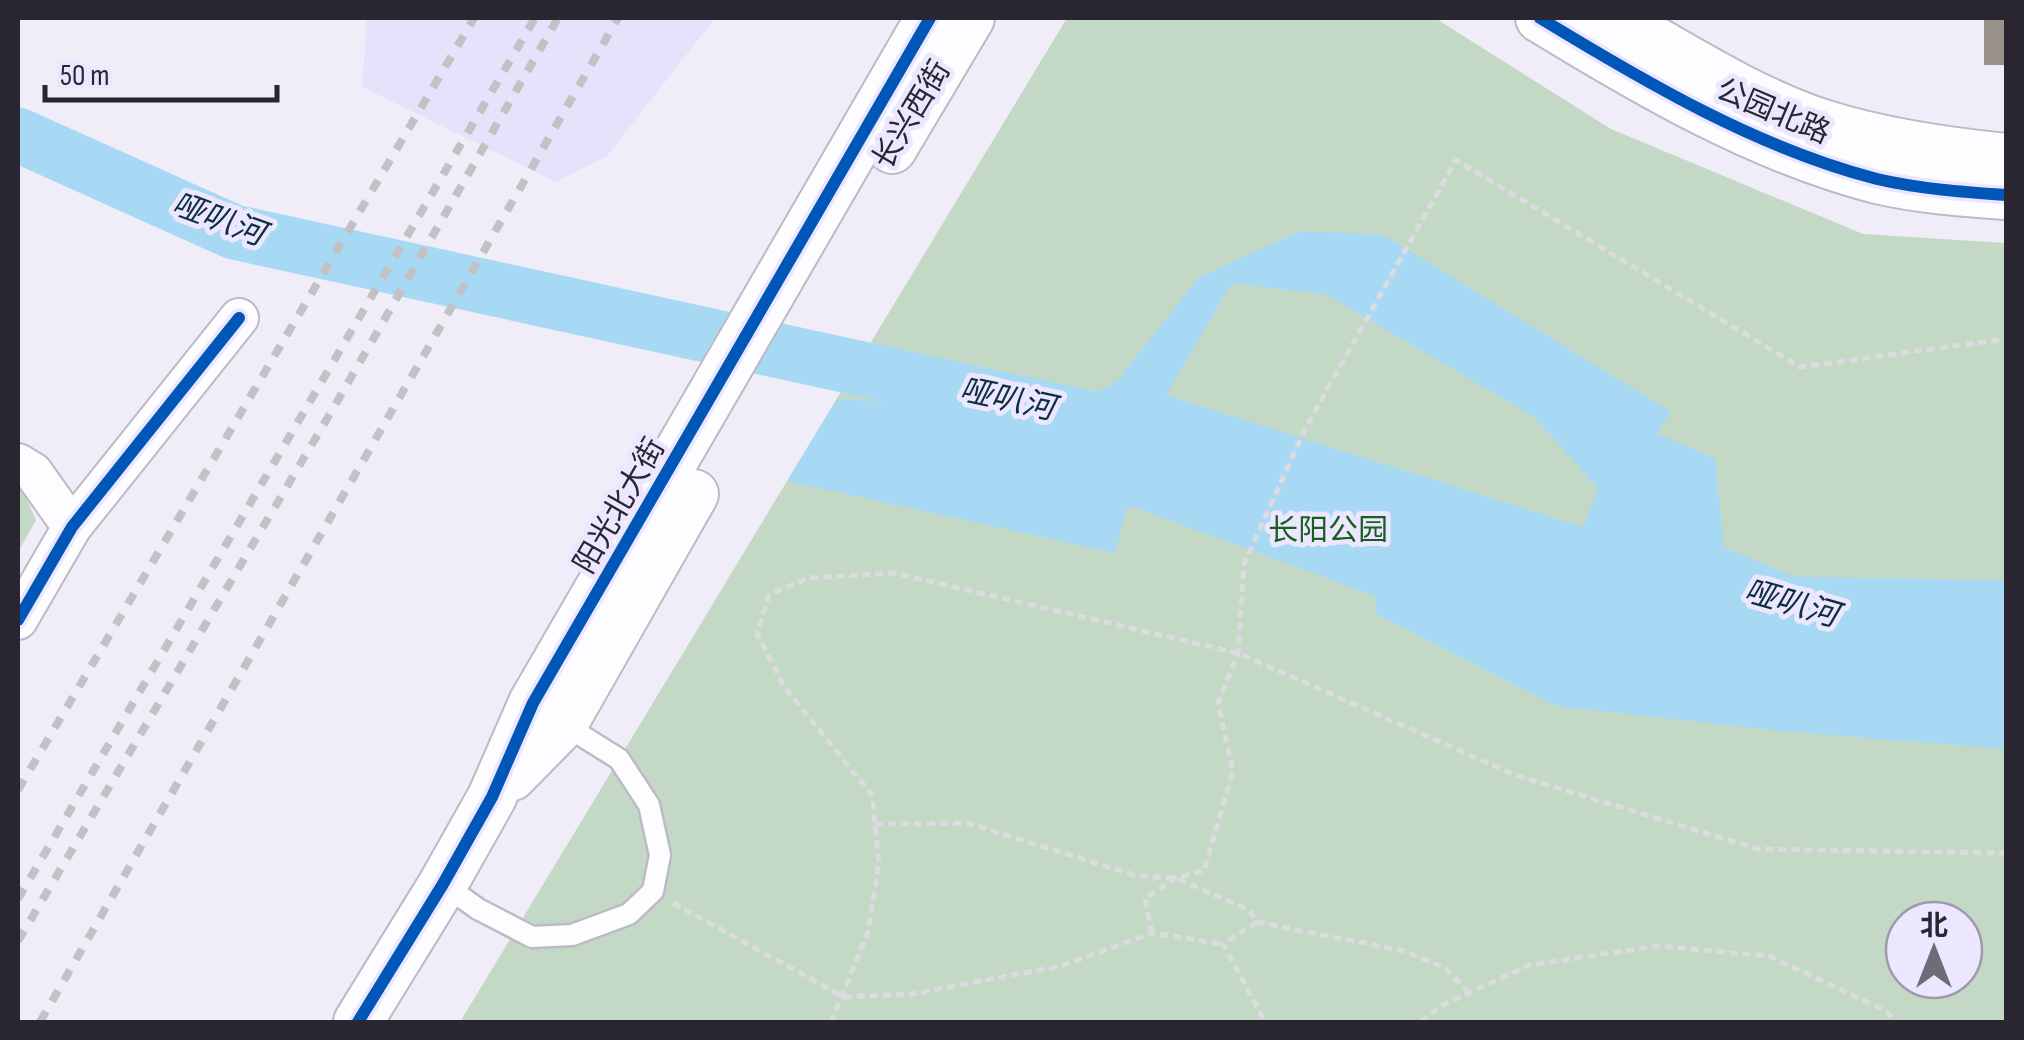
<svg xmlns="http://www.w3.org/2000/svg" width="2024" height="1040" font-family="'Sofia Sans Condensed','Noto Sans SC',sans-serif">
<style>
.built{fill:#e8e1fc}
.green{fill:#c3d9c6;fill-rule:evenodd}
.water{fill:#a7d9f5;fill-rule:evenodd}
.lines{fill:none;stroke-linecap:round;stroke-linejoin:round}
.river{stroke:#a7d9f5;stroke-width:55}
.building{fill:#99918b}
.service-casing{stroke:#bcbac4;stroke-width:25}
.minor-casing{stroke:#bcbac4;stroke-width:42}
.tertiary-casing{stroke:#bcbac4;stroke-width:52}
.path{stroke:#dcdbdf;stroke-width:5;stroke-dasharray:8 5;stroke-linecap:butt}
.service{stroke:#fdfcfe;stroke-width:20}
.minor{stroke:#fdfcfe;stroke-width:38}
.tertiary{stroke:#fdfcfe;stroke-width:48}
.rail{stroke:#c2c1c4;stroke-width:8;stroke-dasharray:12 12;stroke-linecap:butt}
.cycleway-casing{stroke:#ece7ff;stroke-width:19}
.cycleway{stroke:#0057b8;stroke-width:12}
.labels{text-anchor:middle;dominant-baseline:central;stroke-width:10;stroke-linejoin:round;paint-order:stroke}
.street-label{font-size:30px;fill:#292631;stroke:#ece7ff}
.park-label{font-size:30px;fill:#195e20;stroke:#ece7ff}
.water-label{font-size:32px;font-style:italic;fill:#0d303e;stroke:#ece7ff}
</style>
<rect width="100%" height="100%" fill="#f0edf9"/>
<path class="built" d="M367,18h348l-108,138 -51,26 -194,-95z"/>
<path class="green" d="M1067,18h368l176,111 252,105 143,9v779h-1546zM1904,920h60v60h-60z
M18,489l6,4 12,27 -18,32z"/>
<path class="water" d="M1301,231l83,4 287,177 -14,21 58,26 9,88 71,30 211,3v169l-226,-18 -224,-25 -180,-92 -1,-18 -247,-91 -13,48 -328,-72 50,-82 221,12 58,-29 83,-105zM1232,283l95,12 207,122 64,71 -15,39 -417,-132z"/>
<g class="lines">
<path class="river" d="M18,135l216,97 899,196"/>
</g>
<path class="building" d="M1984,18h22v47h-22z"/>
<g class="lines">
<g class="service-casing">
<path id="service" d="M443,884l35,25 54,28 40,-2 57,-21 24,-23 7,-36 -11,-50 -30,-46 -56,-35"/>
</g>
<g class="minor-casing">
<path id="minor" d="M18,463l15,9 39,55
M18,620l54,-93 167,-209"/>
</g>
<g class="tertiary-casing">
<path id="tertiary" d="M1540,18c105,64 217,130 337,161 43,10 86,13 129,16
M1615,18c67,38 138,84 211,107 58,18 120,27 180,33
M892,149l78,-131
M512,776l51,-52 131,-230
M358,1022l85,-138 49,-87 41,-94 397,-685"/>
</g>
<path class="path" d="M875,824l93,-1 169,53 39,2 73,32 8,12 147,29 41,17 25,25
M673,903l171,94 67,-3 150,-28 91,-33 71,11
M1257,922l-34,22 42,78
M1152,933l-7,-34 31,-21 28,-7 29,-100 -15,-68 20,-50 6,-89 61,-135 151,-269 344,207 206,-28
M831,1022l37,-90 11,-69 -7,-68 -87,-107 -28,-54 12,-39 39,-17 86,-5 344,80 277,122 243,74 248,4
M1421,1022l20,-16 88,-41 129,-19 111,10 117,55 11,11"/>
<use href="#service" class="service"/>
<use href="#minor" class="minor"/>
<use href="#tertiary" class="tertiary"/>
<path class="rail" d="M18,790l456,-772
M18,899l517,-881
M18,941l316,-534 224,-389
M40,1022l578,-1004"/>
<g class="cycleway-casing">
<path id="cycleway" d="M1540,18c105,64 217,130 337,161 43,10 86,13 129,16
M18,620l54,-93 167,-209
M358,1022l85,-138 49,-87 41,-94 397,-685"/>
</g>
<use href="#cycleway" class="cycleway"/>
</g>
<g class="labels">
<g class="street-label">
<text transform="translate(1773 112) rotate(23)">公园北路</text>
<text transform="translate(912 115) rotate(-59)">长兴西街</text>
<text transform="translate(620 506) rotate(-60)">阳光北大街</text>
</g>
<g class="park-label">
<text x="1328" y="531">长阳公园</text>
</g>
<g class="water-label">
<text transform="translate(218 220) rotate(20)">哑叭河</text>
<text transform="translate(1007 400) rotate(12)">哑叭河</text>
<text transform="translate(1791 604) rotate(16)">哑叭河</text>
</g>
</g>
<rect width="2024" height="1040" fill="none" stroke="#292631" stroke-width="40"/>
<g transform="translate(1934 950)"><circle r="48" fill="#ece7ff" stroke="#9e9aad" stroke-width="2.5"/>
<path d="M0-8L18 38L0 25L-18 38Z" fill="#6f6c77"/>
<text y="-15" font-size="28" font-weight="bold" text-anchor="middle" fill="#292631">北</text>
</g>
<path d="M45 85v15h232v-15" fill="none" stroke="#292631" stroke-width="5"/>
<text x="60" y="85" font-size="30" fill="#292631" stroke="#ece7ff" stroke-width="8" paint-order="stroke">50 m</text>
</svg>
